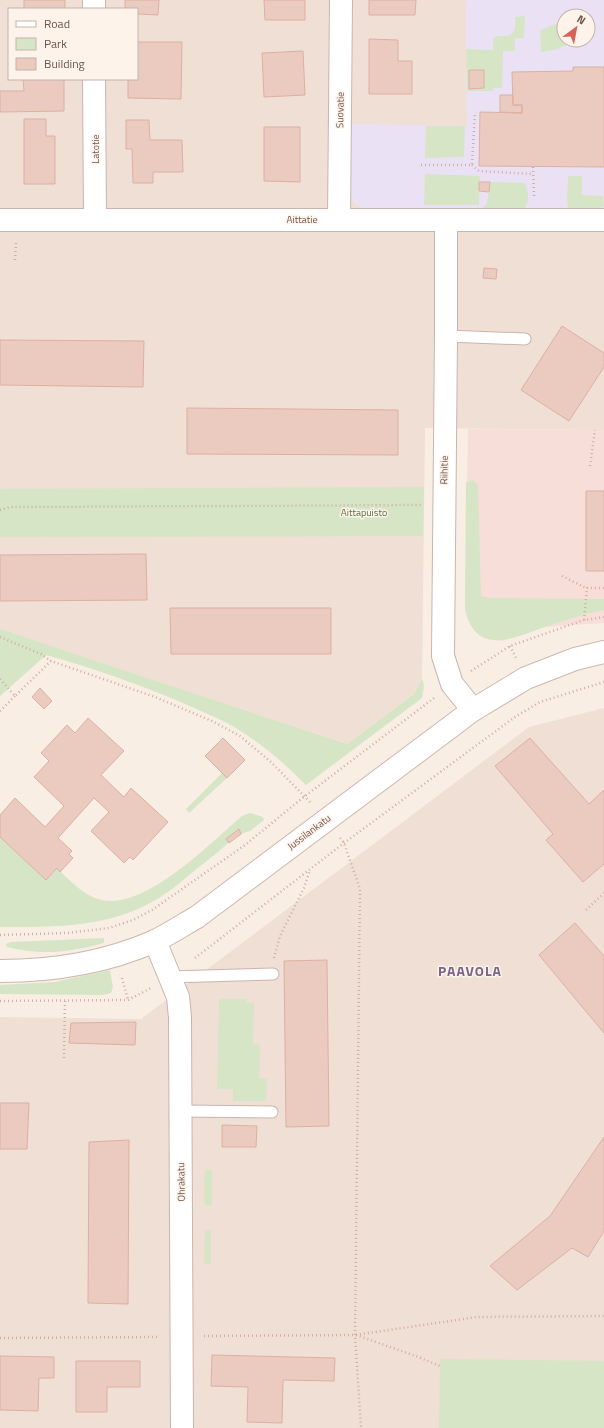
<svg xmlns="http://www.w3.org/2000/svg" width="604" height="1428" font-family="'Titillium Web',sans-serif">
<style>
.residential{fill:#f0dfd4;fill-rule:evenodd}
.commercial{fill:#f8ded9}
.education{fill:#ebe1f5;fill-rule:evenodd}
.green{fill:#d6e5c5}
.building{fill:#ebcbbf;stroke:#dcb0a2}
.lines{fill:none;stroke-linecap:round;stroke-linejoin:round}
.lane-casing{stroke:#c9b5ac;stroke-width:13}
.street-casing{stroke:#c9b5ac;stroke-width:24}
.secondary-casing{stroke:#ceb7ad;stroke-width:24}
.path{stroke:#d0aea3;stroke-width:2.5;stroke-dasharray:1 3;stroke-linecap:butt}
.lane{stroke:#fff;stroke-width:11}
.street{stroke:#fff;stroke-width:22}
.secondary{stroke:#fff;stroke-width:22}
.labels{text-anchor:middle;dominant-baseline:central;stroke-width:3;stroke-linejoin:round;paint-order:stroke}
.street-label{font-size:10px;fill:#6f554d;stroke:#fdf3ea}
.park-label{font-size:10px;fill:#5a7347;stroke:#fdf3ea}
.district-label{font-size:14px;font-weight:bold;letter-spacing:1px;fill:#7a658b;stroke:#fdf3ea}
</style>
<rect width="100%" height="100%" fill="#f9eee4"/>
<path class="residential" d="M0,0h466l1,126h-41l-72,77 11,6h239v221l-179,-2 -3,250 -8,16 -67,50 -293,-97 -54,49zM9,9h128v70h-128z
M604,708v720h-604v-411l141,2 388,-292z"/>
<path class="commercial" d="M468,429l136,1v193l-60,4 -42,14 -17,-3 -10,-7 -7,-11 -3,-11z"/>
<path class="education" d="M466,0h138v209h-239l-7,-3 -9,-9 1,-73 117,2zM564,16h24v24h-24z"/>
<path class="green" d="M525,16l-1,22h-9v13h-12l-1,37h-9v3h-26l-1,-42 27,1v-10l3,-4c17,1 20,-1 19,-19z
M564,21v19h7c-9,10 -18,10 -30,12l-1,-22z
M426,126h39l-1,31 -39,1z
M425,174l55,2 -1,29h-55z
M568,176h14v19l21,1 1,10 -4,3h-32c-2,-12 0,-22 0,-33z
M490,182l35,1c4,10 5,21 -3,28h-43l8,-7z
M473,480l5,5 3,111 8,2 115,1v11c-20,4 -40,10 -59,17 -32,11 -69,30 -80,-18l1,-127z
M424,487l-1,49 -423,1v-48z
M0,629l347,115 67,-50 8,-16 2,7 -2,13 -116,87c-18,-18 -37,-35 -58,-49 -19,-14 -43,-23 -65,-33 -45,-19 -90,-35 -137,-48l-46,41z
M222,773l5,5 -38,35 -3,-4z
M250,813l13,4 1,3 -14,11 -9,3 -2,-4c-12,17 -29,28 -45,41 -13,11 -27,23 -42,31 -46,26 -101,25 -152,25v-90l46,43 11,-12c12,12 27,28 44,32 45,10 109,-57 141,-84z
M104,938v5c-33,9 -63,13 -97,4l-1,-3 5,-2z
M110,970l3,17 -2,6 -9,2 -102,-1v-9l55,-3z
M219,999h28v4l7,-1 -1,42 7,1 -1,33 8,1 -1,22h-33v-12h-16z
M207,1170h4l1,1v35l-6,-1 -2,-2 1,-31z
M205,1230h6v35l-7,-2z
M440,1359l164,2v67h-165z"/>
<path class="building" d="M24,0h41v9h-41z
M125,0h34l-1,15 -21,-1v-5h-12z
M264,0h41v20h-40z
M369,0h47l-1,15h-46z
M369,39l29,1v21h14v33h-43z
M137,42h45l-1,57 -53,-1v-19h9z
M303,51l2,44 -41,2 -2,-44z
M573,67h31v100l-125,-1 1,-54 42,1v-8h-9l-1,-33 61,-1z
M469,70h15v18l-15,1z
M23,79h41v32l-64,1v-21h24z
M500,95h13v10h9v8l-22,-1z
M24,119h22v17h9v48h-31z
M126,120h23l1,20h32l1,32h-30v11h-20l-1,-34h-6z
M264,127h36v55l-36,-1z
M479,182h11l-1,10 -10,-1z
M484,268l13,1 -1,10 -13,-1z
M562,326l42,27v14l-35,54 -48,-31z
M0,340l144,1 -1,46 -143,-2z
M187,408l211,2v45l-211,-1z
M586,491h18v80h-18z
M146,554l1,46 -147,1v-46z
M170,608h161v46h-160z
M40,688l12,13 -8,8 -12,-12z
M88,718l36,33 -23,24 23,22 7,-9 37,34 -35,38 -3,-3 -6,6 -33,-32 18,-19 -15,-14 -36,40 14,13 -3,3 4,4 -13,14 -3,-4 -11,12 -46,-43v-22l15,-17 30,29 19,-21 -30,-29 15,-16 -8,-8 26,-28 8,8z
M223,738l22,22 -18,18 -22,-22z
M530,738l59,66 15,-14v74l-21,18 -37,-42 7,-6 -58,-68z
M239,829l2,5 -12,9 -3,-4z
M575,923l29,33v77l-65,-78z
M327,960l2,166 -43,1 -2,-166z
M136,1022l-1,23 -66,-2 2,-20z
M0,1103h29l-2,46h-27z
M222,1125l35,1 -1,21h-34z
M604,1137v94l-16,26 -16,-9 -55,42 -27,-24 60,-50z
M129,1140l-1,164 -40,-1 1,-161z
M212,1355l123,3 -1,23 -51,-1 -1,43 -35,-1 1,-35 -37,-1z
M0,1356l54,1v21h-15l-1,33 -38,-1z
M76,1361h64v26h-33v25h-31z"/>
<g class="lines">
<g class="lane-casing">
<path id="lane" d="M446,336l79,3
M170,977l103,-3
M180,1111l92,1"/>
</g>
<g class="street-casing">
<path id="street" d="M94,0v9
M94,79l1,140
M0,220h604
M339,220l2,-220
M446,221v115l-3,320 9,28 21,26
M155,941l23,56 2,20 2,411"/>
</g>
<g class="secondary-casing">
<path id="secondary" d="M0,971c54,0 105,-8 155,-30 14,-7 28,-16 42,-24l276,-207 53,-32 49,-19 29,-7"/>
</g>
<path class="path" d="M421,165h51l3,-53
M472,165l7,6 54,3
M533,167l1,30
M15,260l1,-17
M590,466l5,-36
M0,510l10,-3 411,-2
M562,576l24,12
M584,620l3,-32h17
M0,637l41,17 10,7
M510,646l6,12
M471,671l39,-25 74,-26 20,-3
M0,679l15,17 36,-35 104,36 57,24 28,15 31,26 41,42
M0,711l15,-15
M340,838l4,5 16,46 -5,446 6,93
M586,910l18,-17
M0,935l67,-2 42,-5 24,-8 19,-10 93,-65 60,-49 129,-98
M195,958l149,-115 171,-126 25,-15 64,-20
M274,958l6,-22 24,-48 6,-18
M122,978l6,22
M0,1001l128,-1 23,-12
M64,1058l1,-57
M356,1335l60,21 24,10
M204,1336l151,-1 122,-18 127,-1
M0,1338l159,-1"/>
<use href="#lane" class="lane"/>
<use href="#street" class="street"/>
<use href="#secondary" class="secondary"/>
</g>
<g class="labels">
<g class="street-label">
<text transform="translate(340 110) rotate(-89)">Suovatie</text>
<text transform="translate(95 149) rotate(-90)">Latotie</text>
<text x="302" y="219">Aittatie</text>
<text transform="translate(444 470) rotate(-89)">Riihitie</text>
<text transform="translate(309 832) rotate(-37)">Jussilankatu</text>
<text transform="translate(181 1182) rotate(-91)">Ohrakatu</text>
</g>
<g class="park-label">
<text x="364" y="512">Aittapuisto</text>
</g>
<g class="district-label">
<text x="470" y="970">PAAVOLA</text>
</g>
</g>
<rect x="8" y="8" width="130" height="72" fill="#fdf3ea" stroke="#c4b4ab"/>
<rect x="16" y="21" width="20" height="6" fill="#ffffff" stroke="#c4b4ab"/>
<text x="44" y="28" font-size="12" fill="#6f554d">Road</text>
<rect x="16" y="38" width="20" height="12" fill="#d6e5c5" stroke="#c4b4ab"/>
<text x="44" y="48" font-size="12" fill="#6f554d">Park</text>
<rect x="16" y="58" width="20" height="12" fill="#ebcbbf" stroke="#c4b4ab"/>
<text x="44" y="68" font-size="12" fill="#6f554d">Building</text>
<g transform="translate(576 28) rotate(32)"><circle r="19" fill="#fdf3ea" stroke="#c4b4ab"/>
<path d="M0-3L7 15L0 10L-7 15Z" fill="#d56357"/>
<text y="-6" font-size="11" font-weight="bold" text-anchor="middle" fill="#6f554d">N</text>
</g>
</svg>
